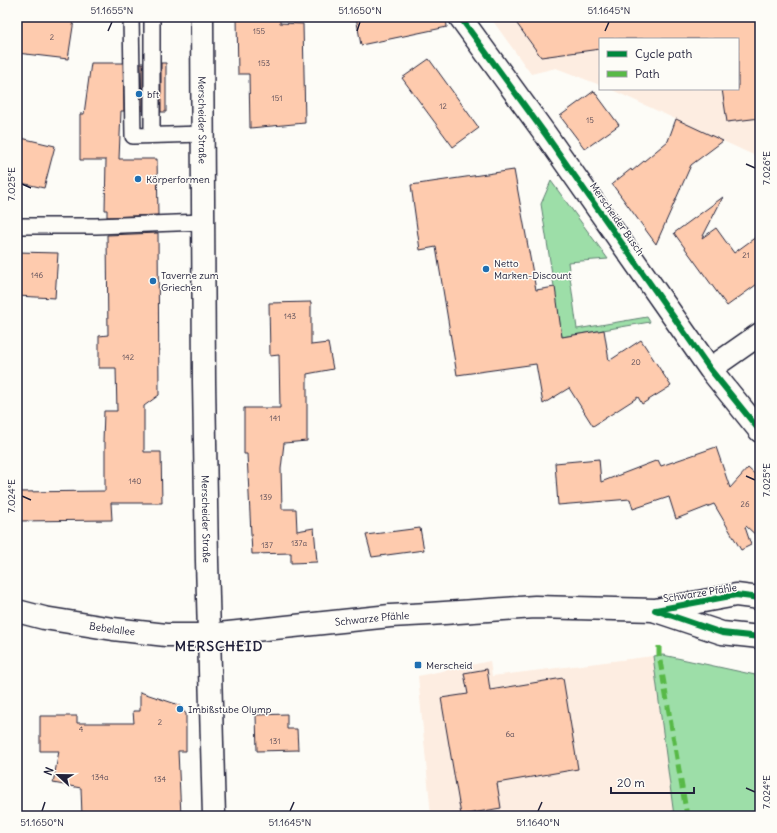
<svg xmlns="http://www.w3.org/2000/svg" width="777" height="833" font-family="Delius,sans-serif">
<style>
.built{fill:#fdede1}
.green{fill:#9ddea8;stroke:#608072}
.building{fill:#fecbae;stroke:#22223b}
.lines{fill:none;stroke-linecap:round;stroke-linejoin:round}
.lane-casing{stroke:#22223b;stroke-width:18}
.street-casing{stroke:#22223b;stroke-width:25}
.secondary-casing{stroke:#22223b;stroke-width:25}
.lane{stroke:#fdfcf7;stroke-width:15}
.street{stroke:#fdfcf7;stroke-width:22}
.secondary{stroke:#fdfcf7;stroke-width:22}
.quiet{stroke:#58b947;stroke-width:5;stroke-dasharray:10 5;stroke-linecap:butt}
.cycleway-casing{stroke:#fdfcf7;stroke-width:8}
.cycleway{stroke:#00873e;stroke-width:6}
.ticks{fill:none;stroke:#22223b;stroke-width:1.5}
.poi-dot{fill:#1f6fb2;stroke:#fdfcf7;stroke-width:1.5}
.labels{text-anchor:middle;dominant-baseline:central;stroke-width:3;stroke-linejoin:round;paint-order:stroke}
.number-label{font-size:8px;fill:#594c58}
.poi-label{font-size:10px;fill:#22223b;stroke:#fdfcf7;text-anchor:start}
.street-label{font-size:10px;fill:#22223b;stroke:#fdfcf7}
.district-label{font-size:14px;font-weight:bold;letter-spacing:1px;fill:#22223b;stroke:#fdfcf7}
.neatline{fill:none;stroke:#22223b;stroke-width:1.5}
.ticks-label{font-size:10px;text-anchor:middle;fill:#22223b}
</style>
<rect width="100%" height="100%" fill="#fdfcf7"/>
<filter id="ink" filterUnits="userSpaceOnUse"><feTurbulence type="fractalNoise" baseFrequency=".025" numOctaves="2"/><feDisplacementMap in="SourceGraphic" scale="8" xChannelSelector="R" yChannelSelector="G"/><feConvolveMatrix kernelMatrix="1 2 1 2 8 2 1 2 1" color-interpolation-filters="sRGB"/></filter>
<g filter="url(#ink)">
<path class="built" d="M490,17h270v141l-150,-69h128v-50h-138v46l-44,-17 -25,6z
M653,656l21,160h-243l-13,-140 72,-15 2,15z"/>
<path class="green" d="M551,181l57,78 -40,3 9,67 70,-12 3,5 -88,15 -21,-133z
M663,655l97,21v140h-86l-21,-160z"/>
<path class="building" d="M17,17h34l23,3 -6,39 -51,-6z
M237,17h43v6l23,1 2,99 -55,5 -1,-54h-11z
M356,17h90l1,10 -86,18z
M512,17h248v101l-33,4 -5,-33h16v-50h-138v10l-59,8z
M429,59l50,69 -26,19 -51,-69z
M91,63h32l1,48h-3l-2,48h38l1,56 -51,2v-7h-2l1,-50h-26v-46h4z
M141,63h2v48h-1z
M161,63h5v49h-5z
M594,91l25,34 -34,24 -25,-33z
M676,119l47,22 -32,24 -35,79 -44,-60 19,-15 1,2 36,-30z
M17,137l38,9 -11,42 -27,-6z
M514,170l22,120 19,-3 7,50 42,-7 5,31 32,-21 30,46 -29,18 -4,-7 -45,29 -24,-38 -26,16 -7,-40 -79,11 -21,-128 -16,3 -9,-65z
M723,197l-21,41 14,-10 18,25 26,-19v48l-33,24 -53,-73z
M158,233l1,162 -15,11v46h17l1,51h-51l1,17 -95,1v-29l88,-1v-49h-2l1,-31h13l-1,-43h-17v-32l9,-1 -1,-100z
M17,252l41,1 -3,45 -38,-2z
M311,302v43l17,-2 5,26 -26,5v67l-23,2 -3,26 1,40h14l1,22 17,-3 3,34 -26,1v-10l-39,1 -5,-100h-3v-46h36l-1,-53 -9,1 -1,-53z
M716,447l14,41 18,-20 12,11v60l-14,-13 -1,1 6,18 -10,5 -27,-46 -38,15 -7,-22 -36,12 -3,-10 -72,6 -3,-42 44,-4 2,23 57,-22 3,6z
M420,528l4,22 -52,7 -6,-22z
M487,669l3,21 73,-12 15,91 -81,14 4,25 -40,7 -20,-117 27,-4 -4,-21z
M140,692l39,13 7,9v37h-8l3,65h-99l-1,-28 -28,-5 6,-32h-19v-35h37v7h57l-1,-12h7z
M287,714v15h10l1,21 -41,1 -1,-36z"/>
<g class="lines">
<g class="lane-casing">
<path id="lane" d="M131,17l2,119 70,-2
M152,135v-118
M17,226h79l107,-4"/>
</g>
<g class="street-casing">
<path id="street" d="M460,17l86,118 164,234 50,62
M710,369l50,-35"/>
</g>
<g class="secondary-casing">
<g id="secondary">
<path id="s1" d="M202,17l2,365 3,179 7,255"/>
<path id="s2" d="M17,611l27,7 69,11 53,6h43l181,-19 39,-2 106,-7 120,3 81,-15 24,3"/>
<path d="M656,611l66,22 38,4"/>
</g>
</g>
<use href="#lane" class="lane"/>
<use href="#street" class="street"/>
<use href="#secondary" class="secondary"/>
<path class="quiet" d="M659,646v9l28,161"/>
<g class="cycleway-casing">
<path id="cycleway" d="M460,17l86,118 164,234 50,62
M655,610l67,23 38,4
M656,610l80,-15 24,3"/>
</g>
<use href="#cycleway" class="cycleway"/>
</g>
</g>
<path class="ticks" d="M108,31l4,-9M357,31l3,-9M605,31l4,-9M746,164l9,4M22,184l9,4M746,476l9,4M22,496l9,4M746,788l9,4M42,811l3,-9M290,811l4,-9M538,811l4,-9"/>
<g class="poi-dot">
<circle cx="139" cy="94" r="4"/>
<circle cx="138" cy="179" r="4"/>
<circle cx="486" cy="269" r="4"/>
<circle cx="153" cy="281" r="4"/>
<rect x="414" y="661" width="8" height="8" rx="2"/>
<circle cx="180" cy="709" r="4"/>
</g>
<g class="labels">
<g class="number-label">
<text x="259" y="31">155</text>
<text x="52" y="37">2</text>
<text x="264" y="63">153</text>
<text x="277" y="98">151</text>
<text x="443" y="106">12</text>
<text x="590" y="120">15</text>
<text x="746" y="255">21</text>
<text x="37" y="275">146</text>
<text x="290" y="316">143</text>
<text x="128" y="357">142</text>
<text x="636" y="362">20</text>
<text x="275" y="418">141</text>
<text x="135" y="481">140</text>
<text x="266" y="497">139</text>
<text x="745" y="504">26</text>
<text x="299" y="543">137a</text>
<text x="267" y="545">137</text>
<text x="160" y="722">2</text>
<text x="81" y="729">4</text>
<text x="510" y="734">6a</text>
<text x="275" y="741">131</text>
<text x="100" y="777">134a</text>
<text x="160" y="779">134</text>
</g>
<g class="poi-label">
<text x="147" y="94">bft</text>
<text x="146" y="179">Körperformen</text>
<text x="494" y="263">Netto<tspan x="494" dy="12">Marken-Discount</tspan></text>
<text x="161" y="275">Taverne zum<tspan x="161" dy="12">Griechen</tspan></text>
<text x="426" y="665">Merscheid</text>
<text x="188" y="709">Imbißstube Olymp</text>
</g>
<g class="street-label">
<text stroke="none"><textPath href="#s1" startOffset="103">Merscheider Straße</textPath></text>
<text transform="translate(617 219) rotate(55)">Merscheider Busch</text>
<text stroke="none"><textPath href="#s1" startOffset="502">Merscheider Straße</textPath></text>
<text transform="translate(700 593) rotate(-9)">Schwarze Pfähle</text>
<text stroke="none"><textPath href="#s2" startOffset="358">Schwarze Pfähle</textPath></text>
<text stroke="none"><textPath href="#s2" startOffset="97">Bebelallee</textPath></text>
</g>
<g class="district-label">
<text x="219" y="646">MERSCHEID</text>
</g>
</g>
<rect width="777" height="833" fill="none" stroke="#fdfcf7" stroke-width="44"/>
<rect x="599" y="38" width="140" height="52" fill="#fdfcf7" stroke="#a5a5ac"/>
<rect x="607" y="51" width="20" height="6" fill="#00873e" stroke="#a5a5ac"/>
<text x="635" y="58" font-size="12" fill="#22223b">Cycle path</text>
<rect x="607" y="71" width="20" height="6" fill="#58b947" stroke="#a5a5ac"/>
<text x="635" y="78" font-size="12" fill="#22223b">Path</text>
<g transform="translate(58 775) rotate(292)" stroke="#fdfcf7" stroke-width="3" paint-order="stroke">
<path d="M0-3L7 15L0 10L-7 15Z" fill="#22223b"/>
<text y="-6" font-size="11" font-weight="bold" text-anchor="middle" fill="#22223b">N</text>
</g>
<path d="M611 787v6h83v-6" fill="none" stroke="#22223b" stroke-width="2"/>
<text x="617" y="787" font-size="12" fill="#22223b" stroke="#fdfcf7" stroke-width="3" paint-order="stroke">20 m</text>
<rect x="22" y="22" width="733" height="789" class="neatline"/>
<g class="ticks-label">
<text x="112" y="14">51.1655°N</text>
<text x="360" y="14">51.1650°N</text>
<text x="609" y="14">51.1645°N</text>
<text transform="translate(766 168) rotate(-90)" y="4">7.026°E</text>
<text transform="translate(11 184) rotate(-90)" y="4">7.025°E</text>
<text transform="translate(766 480) rotate(-90)" y="4">7.025°E</text>
<text transform="translate(11 496) rotate(-90)" y="4">7.024°E</text>
<text transform="translate(766 792) rotate(-90)" y="4">7.024°E</text>
<text x="42" y="826">51.1650°N</text>
<text x="290" y="826">51.1645°N</text>
<text x="538" y="826">51.1640°N</text>
</g>
</svg>
